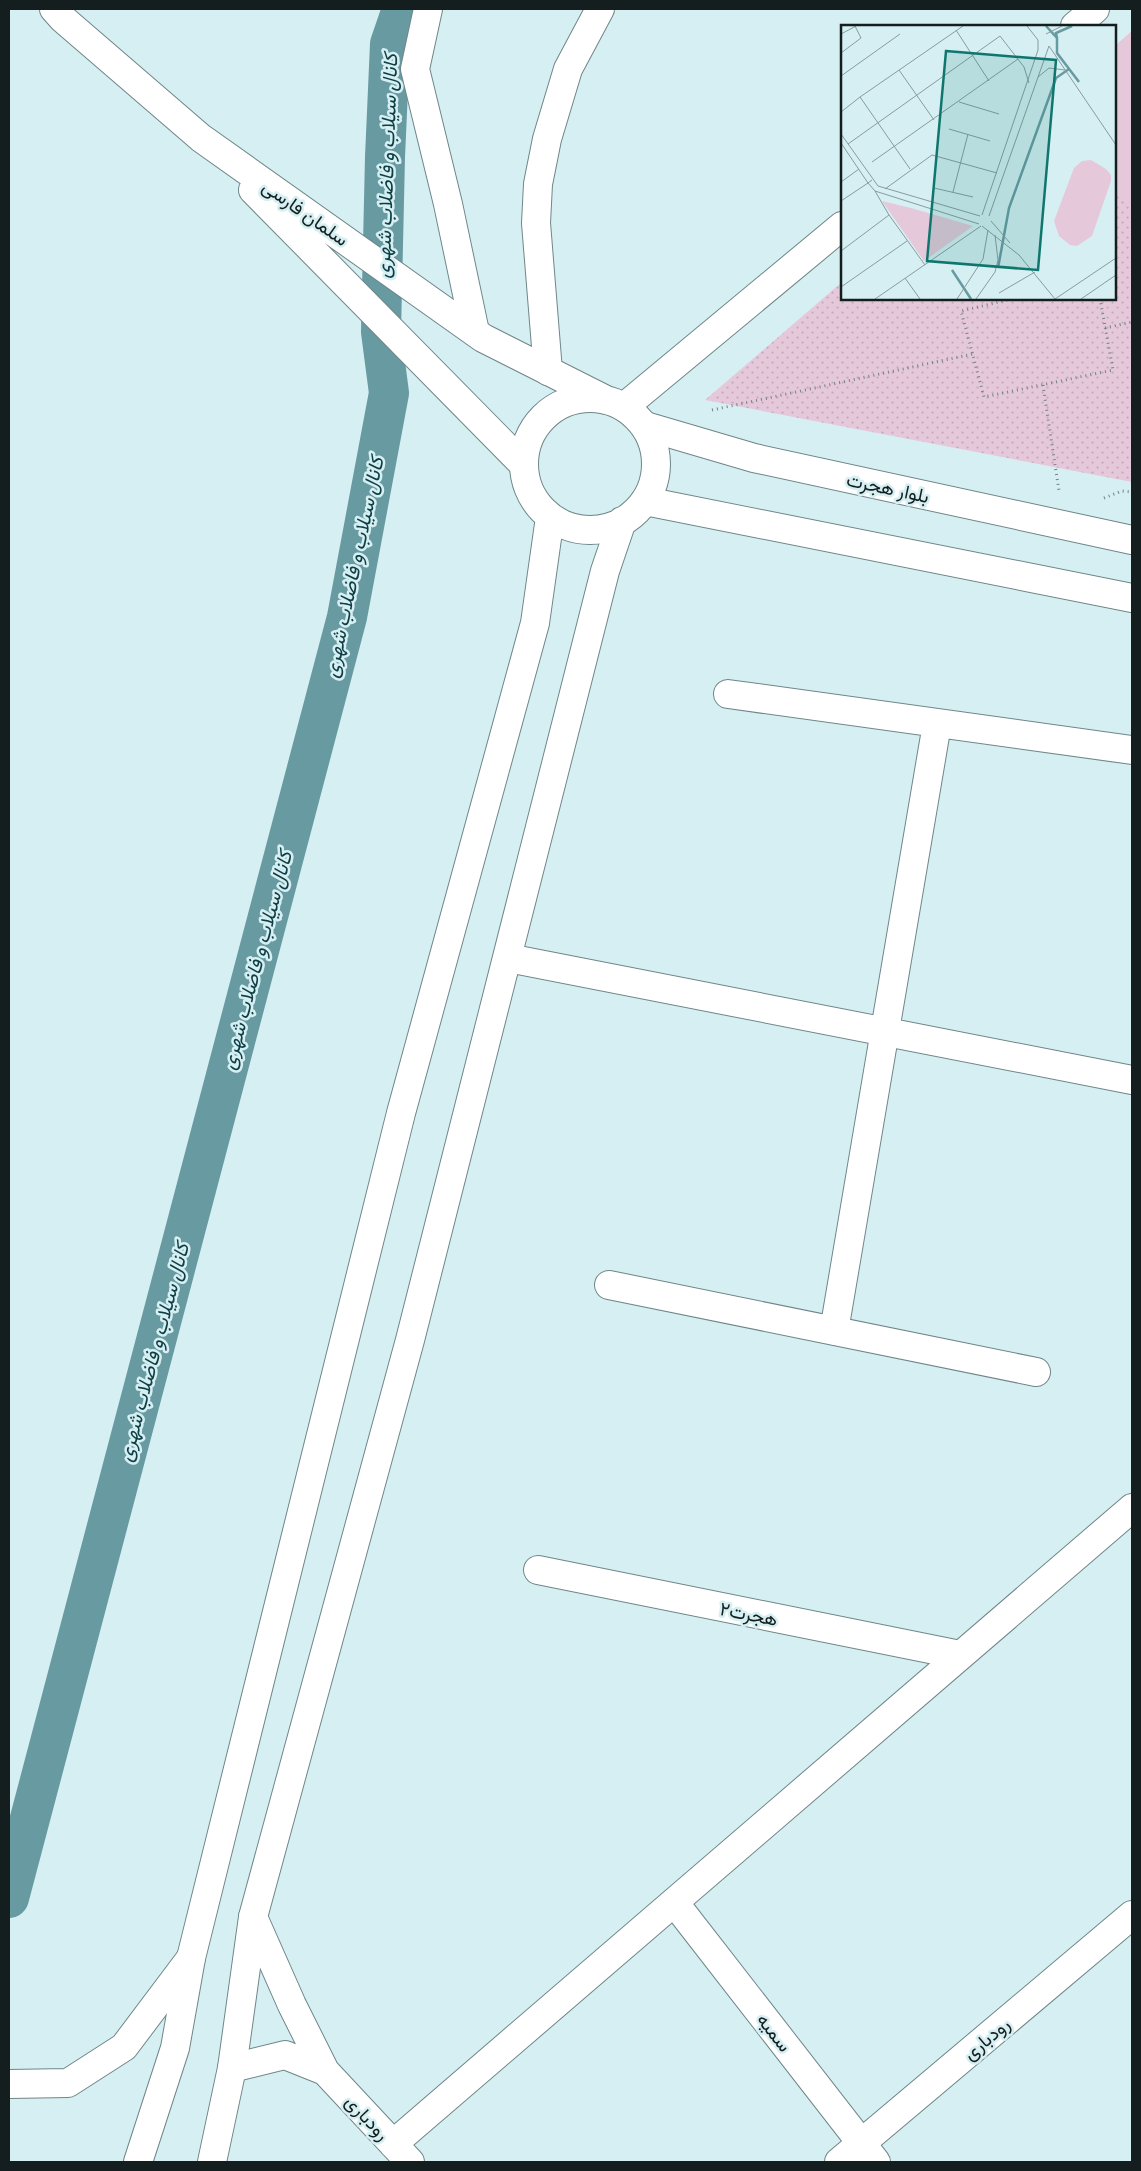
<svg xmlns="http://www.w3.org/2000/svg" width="1141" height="2171" font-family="'Titillium Web',Vazirmatn,sans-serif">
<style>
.green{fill:url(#green-dots)}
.pitch{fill:#e6c8db}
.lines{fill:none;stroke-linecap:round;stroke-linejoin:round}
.canal{stroke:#689aa2;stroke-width:40}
.street-casing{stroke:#6f8689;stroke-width:30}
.secondary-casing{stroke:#6f8689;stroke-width:30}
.path{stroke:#728385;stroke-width:3;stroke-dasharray:1 4;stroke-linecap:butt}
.street{stroke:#fff;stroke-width:28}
.secondary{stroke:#fff;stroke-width:28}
.labels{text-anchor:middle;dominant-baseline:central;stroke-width:5;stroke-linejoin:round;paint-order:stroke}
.street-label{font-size:19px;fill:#151e1f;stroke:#d6eff2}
.water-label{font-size:20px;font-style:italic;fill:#0e3e45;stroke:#d6eff2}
.inset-river{fill:none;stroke:#689aa2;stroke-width:2.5}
.inset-road{fill:none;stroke:#899b9e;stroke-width:1}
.view{fill:#0f766e;fill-opacity:0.15;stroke:#0f766e;stroke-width:2.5}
.inset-edge{fill:none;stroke:#151e1f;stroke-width:2.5}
</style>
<defs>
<pattern id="green-dots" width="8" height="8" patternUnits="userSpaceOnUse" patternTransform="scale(1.25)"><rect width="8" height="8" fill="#e6c8db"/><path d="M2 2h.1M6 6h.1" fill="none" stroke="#c4abbc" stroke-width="1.8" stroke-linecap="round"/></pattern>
</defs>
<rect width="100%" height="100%" fill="#d6eff2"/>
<path class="green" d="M1132,31v451l-427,-82 137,-118v17h273v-253z"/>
<path class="pitch" d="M1132,31v176l-17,-20v-141z"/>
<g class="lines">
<path class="canal" d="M9,1898l338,-1281 42,-224 -8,-61 4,-175 5,-113 12,-35"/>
<g class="street-casing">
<path id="street" d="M428,9l-13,60 33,135 27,128
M1075,26l20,-17
M548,371l-12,-148 2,-39 9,-45 21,-70 32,-60
M624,407l218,-181
M645,426l109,32 378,82
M645,501l487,97
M728,694l404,56
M508,958l624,122
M609,1285l427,87
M834,1331l103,-607
M538,1570l422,85
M674,1902l202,260
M253,1917l39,88 33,66 85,91
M232,2068l53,-13 40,16
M9,2084l59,-1 56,-36 67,-89
M393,2144l739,-636
M839,2162l293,-247"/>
</g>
<g class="secondary-casing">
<path id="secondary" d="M54,9l9,10 138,119 282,200 123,62
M253,190l270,274
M524 464a66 66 0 1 1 132 0a66 66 0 1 1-132 0Z
M138,2162l37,-114 16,-90 210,-845 134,-490 15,-106
M212,2162l20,-94 21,-151 157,-577 195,-769 17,-50"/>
</g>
<path class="path" d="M1012,299l-51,12 23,86 129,-27 -13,-71
M1105,328l27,-6
M1043,385l16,106
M712,410l261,-56
M1104,498l18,-7 10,1"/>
<use href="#street" class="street"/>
<use href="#secondary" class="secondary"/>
</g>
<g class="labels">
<g class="street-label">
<text transform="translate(306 212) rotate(35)">سلمان فارسی</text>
<text transform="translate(888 487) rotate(12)">بلوار هجرت</text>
<text transform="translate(749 1613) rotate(11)">هجرت۲</text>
<text transform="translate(775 2032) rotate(52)">سمیه</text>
<text transform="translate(986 2038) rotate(-40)">رودباری</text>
<text transform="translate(368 2117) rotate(47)">رودباری</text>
</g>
<g class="water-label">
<text transform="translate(386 166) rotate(-88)">کانال سیلاب و فاضلاب شهری</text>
<text transform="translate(353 567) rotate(-78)">کانال سیلاب و فاضلاب شهری</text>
<text transform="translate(256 960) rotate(-75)">کانال سیلاب و فاضلاب شهری</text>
<text transform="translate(153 1352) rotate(-75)">کانال سیلاب و فاضلاب شهری</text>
</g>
</g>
<g transform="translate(841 25)">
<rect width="275" height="275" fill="#d6eff2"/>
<path d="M41,176l29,7 62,18 -49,35z" fill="#e6c8db"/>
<path d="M250,135l15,9 5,6v6l-19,55 -15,10 -7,-1 -11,-9 -5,-15 20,-53 8,-7zM83,208l13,18 -10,8 -15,-19z" fill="#e6c8db"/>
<path class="inset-river" d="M205,1l11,12v15l22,29M216,13l-1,-5 16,-7M157,243l11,-60 47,-130 13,-9M111,245l19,29"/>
<path class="inset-road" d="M115,5l33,51M0,9l15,-8M205,9l16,-8M208,21l67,99M0,28l20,-15 -6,-12M58,45l35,50M0,51l59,-42M197,52l11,-9 16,2M118,77l40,12M0,87l19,-15M108,104l41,12M0,109l37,52 102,30M0,118l27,40 -27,18M7,119l152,-108 24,31 5,16M31,137l146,-103M69,144l-50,-72 103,-71M31,155l-4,3 7,8 104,33M0,157l18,-13M93,163l39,9M44,164l47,-34 65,18M34,166l14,24 36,50M112,167l15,-58M141,190l56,-165v-10l-11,-14M148,191l60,-170M150,196l19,22M141,201l37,29 36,44M0,226l48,-36M64,253l15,21M0,262l66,-46M158,268l36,-21M34,274l106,-73M116,274l26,-40 5,-29M135,274l19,-27 3,-12 -3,-25M214,274l61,-41M240,274l35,-24"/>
<path class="view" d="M105,26l110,9 -18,210 -111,-9z"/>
<rect width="275" height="275" class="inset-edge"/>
</g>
<rect width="1141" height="2171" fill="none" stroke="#151e1f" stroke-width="20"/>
</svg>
